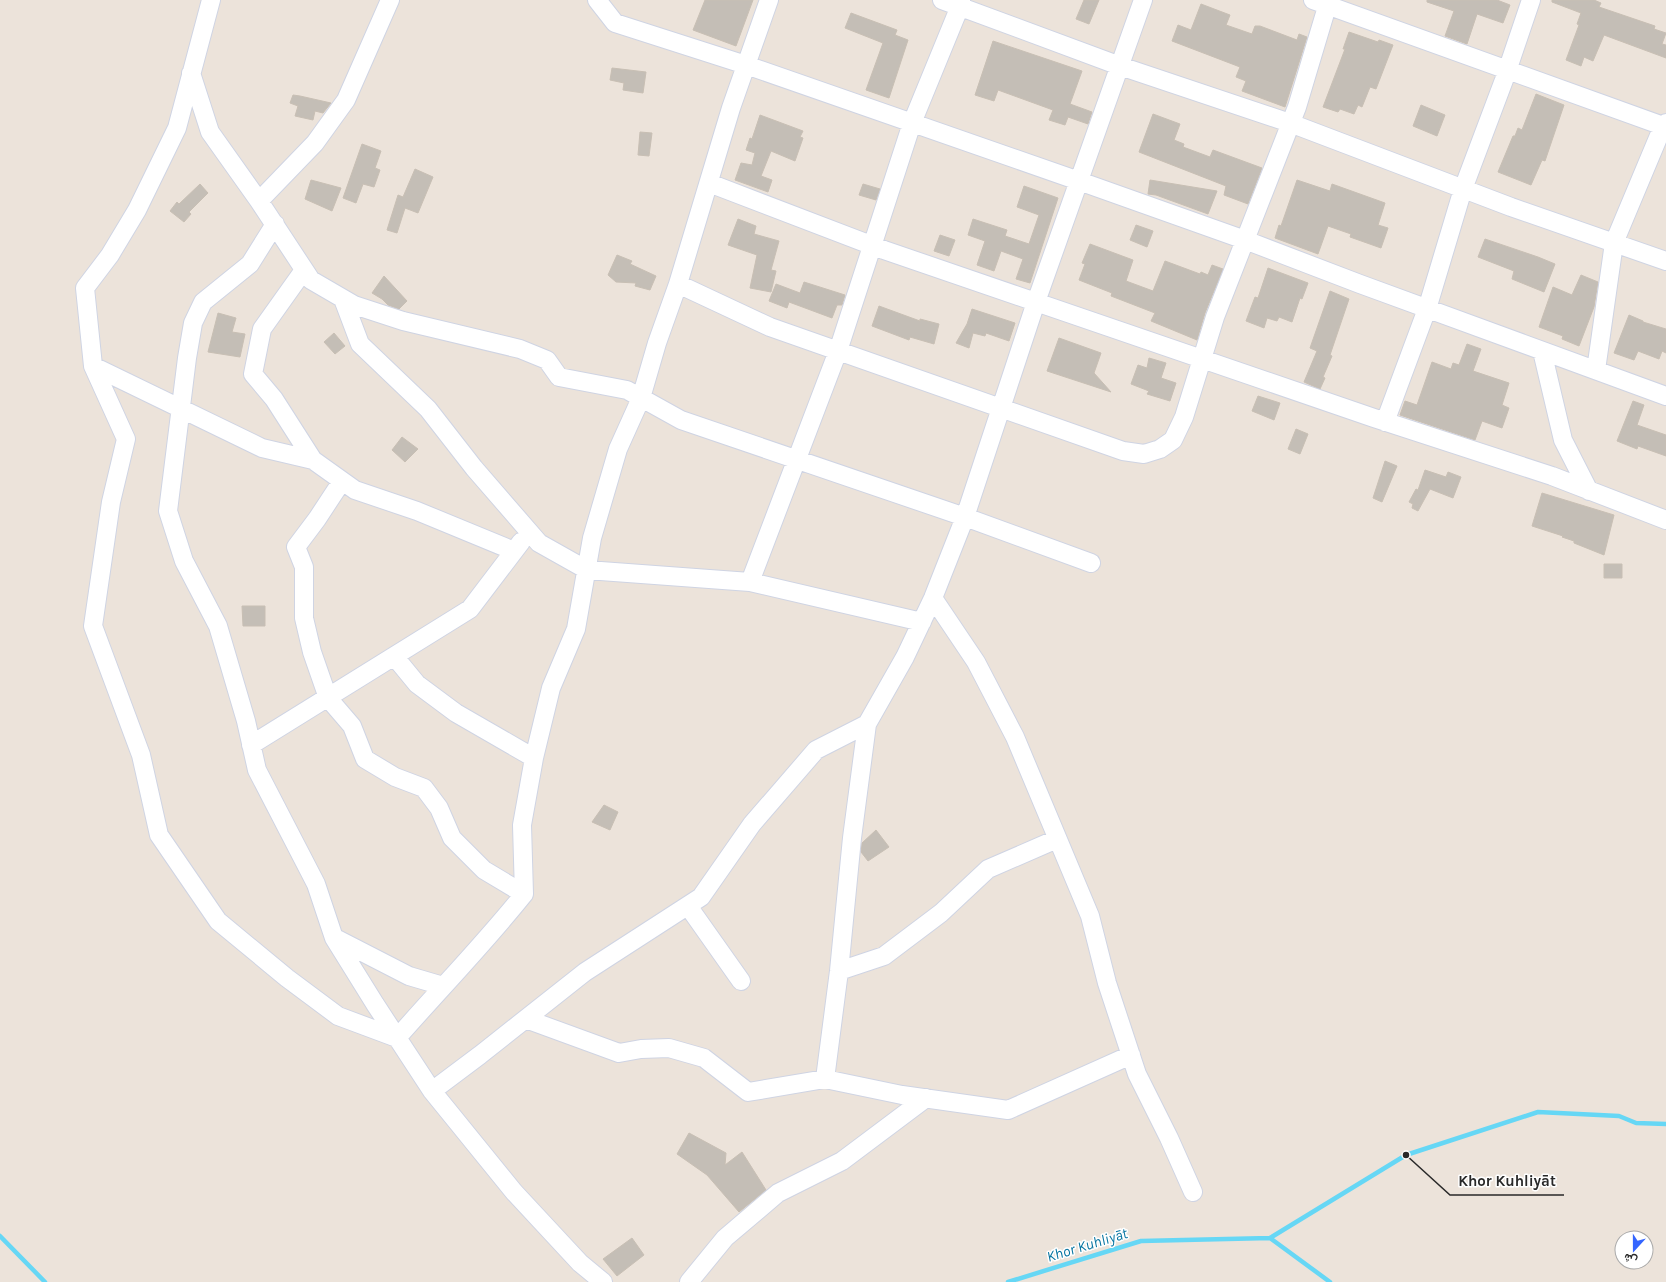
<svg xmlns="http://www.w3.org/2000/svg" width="1666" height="1282" font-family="Karla,Vazirmatn,sans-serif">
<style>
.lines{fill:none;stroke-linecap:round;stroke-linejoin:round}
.stream{stroke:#66d7f5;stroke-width:4.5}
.building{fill:#c4beb6;stroke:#c8bfb4}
.street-casing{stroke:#cfd4e3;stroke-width:20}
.street{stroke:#fff;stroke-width:18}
.labels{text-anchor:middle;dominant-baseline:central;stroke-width:3;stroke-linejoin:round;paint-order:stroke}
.water-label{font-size:15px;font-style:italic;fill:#0674a1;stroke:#fff}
.leader{fill:none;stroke:#292929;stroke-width:1.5}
.callout-dot{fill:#292929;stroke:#fff;stroke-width:1.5}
.callout-label{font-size:15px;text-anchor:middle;font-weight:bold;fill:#292929;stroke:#fff;stroke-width:3;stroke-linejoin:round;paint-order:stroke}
</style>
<rect width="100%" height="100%" fill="#ece3da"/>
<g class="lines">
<path class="stream" d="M0,1236l45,46
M1270,1238l60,44
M1008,1282l133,-41 129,-3 136,-83 132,-43 81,4 17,7 30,1"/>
</g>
<path class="building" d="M705,0h48l-17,46 -43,-16z
M1084,0h15l-10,24 -13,-5z
M1427,0h70l13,5 -7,18 -26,-9 -10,30 -22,-8 9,-25 -27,-9z
M1552,0h42l7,3 -2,4 56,19 -1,3 12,4 -4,11 4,1v13l-62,-23 -11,26 -9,-4 -3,9 -15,-6 13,-35 -2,-1 4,-11 -29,-11z
M1201,4l29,11 -4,10 26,9 3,-8h5l37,14 2,-6 8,3 -22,70 -43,-16 4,-10 -10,-4 4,-10 -68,-26 6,-16 13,5z
M851,13l46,17 -2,5 13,5 -19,58 -23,-8 17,-47 -38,-15z
M1349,32l29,10 1,-2 14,5 -17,44 -6,-2 -8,20 -4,-2 -4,9 -14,-5 -2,3 -15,-5 22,-58h-2z
M993,41l89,30 -12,33 22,8 -4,12 -20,-7 -3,8 -16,-5 4,-10 -55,-20 -4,11 -19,-6z
M612,68l34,4 -3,21 -20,-3 1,-7 -14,-3z
M1536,94l28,11 -19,56 -3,-1 -11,25 -33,-13 15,-36h2l3,-8 4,2z
M293,95l7,1 31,7 -8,10 -8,-2 -2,9 -18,-4 3,-10 -8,-3z
M1421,105l24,10 -8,21 -24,-10z
M1153,114l27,10 -6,16 10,4 -1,3 27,10 3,-7 49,18 -14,36 -24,-9 2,-9 -87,-34z
M760,115l43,16 -3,6 3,1 -8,23 -24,-10 -10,25 11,4 -4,12 -33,-12 6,-17 11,2 3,-12 -9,-3 4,-12 2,1z
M640,132l12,1 -3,23 -11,-1z
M362,144l19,7 -6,17 5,2 -6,17 -11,-3 -7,19 -13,-5z
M415,169l18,8 -15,36 -13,-5 -8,25 -10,-3 11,-35 5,2z
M311,180l30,8 -9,23 -27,-12z
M1150,180l67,11 -9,23 -52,-19 -8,-1z
M1297,180l33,11 2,-7 53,19 -7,22 10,3 -7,20 -31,-11 1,-3 -23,-8 -10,28 -43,-16 4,-13 2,1z
M200,184l8,9 -19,19 2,2 -7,8 -14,-11 7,-9 2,2z
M863,184l17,5 -4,11 -17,-5z
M1024,186l34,12 -28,85 -14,-4 7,-20 -22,-8 -7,20 -17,-6 8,-24 -17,-6 5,-16 34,11 -2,6 24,8 10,-29 -22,-8z
M738,219l18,7 -2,8 25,7 -8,29 5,1 -5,21 -21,-4 7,-33 -29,-10z
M1136,225l17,6 -6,16 -17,-7z
M940,235l15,5 -6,16 -15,-5z
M1485,239l53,18 17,7 -11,28 -32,-13 2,-8 -36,-14z
M1090,244l43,16 -7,21 27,10 12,-30 35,13 1,-2 7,3 4,-10 11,4 -18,44 -8,27 -46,-19 4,-8 -44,-17 1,-3 -33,-13 6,-16 -3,-1z
M617,255l15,6 -2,3 26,12 -6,14 -15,-4 1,-3 -20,-1 -8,-7z
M1268,268l40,15 -6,16 -2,-1 -8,24 -13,-5 -2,4 -10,-3 -3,10 -18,-7 9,-24 3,1z
M1581,275l17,7 -4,25 -15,39 -17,-7 1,-3 -24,-9 14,-40 19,8z
M384,276l23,25 -8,8 -11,-4 -6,-6 -10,-6z
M804,282l41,13 -3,10h-5l-5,13 -43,-16 -2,6 -18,-7 7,-17 24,9z
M1330,291l19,8 -19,56 2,1 -9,21 2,1 -5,11 -16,-7 13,-31 -7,-3z
M879,306l41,15v-2l19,5 -5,20 -24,-7 -1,3 -37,-14z
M972,309l43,14 -6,18 -23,-8 -1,3 -12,-3 -4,15 -13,-5 11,-19z
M218,313l18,5 -4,14 13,2 -5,23 -32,-5z
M1629,315l14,6v1l23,7v24l-4,-2 -3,8 -21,-8 -4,9 -20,-7z
M334,333l11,13 -10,8 -11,-12z
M1059,338l42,15 -7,20 17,19 -64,-21z
M1467,344l14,5 -8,22 36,12 -7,22 7,3 -7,20 -20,-7 -7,19 -75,-25 5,-14 12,4 15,-43 19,7 2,-6 6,2z
M1149,358l17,5 -5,15 15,5 -6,18 -23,-7 2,-3 -18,-7 7,-19 9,3z
M1258,396l22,7 -6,17 -22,-9z
M1633,401l11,4 -7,20 29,10v21l-28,-10 -1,3 -20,-8z
M1296,429l12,5 -8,20 -12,-5z
M402,437l16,12 -13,13 -13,-12z
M1385,461l12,5 -15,36 -9,-4z
M1425,470l21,7 2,-5 13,5 -8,21 -23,-9 -12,22 -6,-3 1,-4 -4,-2 7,-13 2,1z
M1542,493l72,22 -10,40 -30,-12v-2l-12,-4 1,-1 -31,-10z
M1604,564h18v14h-18z
M242,606h23v20h-22z
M604,805l14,7 -8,18 -18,-8z
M876,830l13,17 -21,14 -7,-9 1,-9z
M689,1133l37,20 -1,12 17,-13 24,38 -27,22 -32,-37 -30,-21z
M632,1238l12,17 -27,21 -14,-17z"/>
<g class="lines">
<g class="street-casing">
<path id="street" d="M211,0l-34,128 -40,82 -27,45 -25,33 8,78 33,73 -15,63 -18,124 48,129 18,80 59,86 69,57 51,38 59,22c42,-48 87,-94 127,-144l-2,-69 12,-67 17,-70 25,-59 16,-91 26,-89 23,-51 16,-55 21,-59 53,-176 38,-108
M597,0l18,23 131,42 333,116 166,59 115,44 306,112
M942,0l178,66 170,57 221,84 155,54
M1313,0l353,127
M191,73l19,59 49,69 52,79 43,25 49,16 117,28 27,11 12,17 68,13 54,30 284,97 126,46
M709,183l175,67 490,168 178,58 114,44
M259,201l56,-58 31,-43 44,-100
M275,224l-25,40 -47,38 -10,21 -6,35 -19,153 16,50 34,65 28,95 11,49 59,114 18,54 41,66 57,87 82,101 66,71 23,19
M304,270l-42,59 -9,45 21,25 39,61 42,30 62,21 97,40
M678,284l92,43 353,124 21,3 16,-5 13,-9 11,-23 31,-100 82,-210 32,-107
M343,299l17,45 68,65 46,59 65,75 48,27 163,12 172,40
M1542,351l21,89 26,51
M93,366l169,82 51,12
M1596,370l18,-127 49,-117 3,-3
M1385,422l42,-113 36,-120 41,-109 27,-80
M342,481l-25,38 -21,28 8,20v51l8,34 16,46 24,28 13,33 30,18 29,11 15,20 13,30 32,32 40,24
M750,582l88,-231 74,-228 48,-117 1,-6
M933,598l43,64 39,75 75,179 17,67 30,91 32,64 24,54
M394,656l23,28 39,29 78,45
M251,745l219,-136 51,-67
M688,906l53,75
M335,938l74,38 34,10
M839,971l45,-15 57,-43 47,-44 69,-30
M526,1019l93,34 22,-4 28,-1 35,10 44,34 77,-13 77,16 106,15 123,-55
M825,1079l14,-108 13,-133 15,-114 38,-67 28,-59 32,-81 71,-215 107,-302
M432,1091l48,-36 105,-83 116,-75 51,-73 64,-74 51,-26
M689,1282l36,-44 53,-45 64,-32 84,-63"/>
</g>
<use href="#street" class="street"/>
</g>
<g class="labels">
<g class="water-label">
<text transform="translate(1087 1245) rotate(-17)">Khor Kuhliyāt</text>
</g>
</g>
<path class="leader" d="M1406 1155L1450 1195H1564"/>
<circle class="callout-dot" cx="1406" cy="1155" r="4"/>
<g class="callout-label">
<text x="1507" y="1186">Khor Kuhliyāt</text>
</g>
<g transform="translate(1634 1250) rotate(201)"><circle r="19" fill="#ffffff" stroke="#a9a9a9"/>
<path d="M0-3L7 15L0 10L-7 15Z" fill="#3465ff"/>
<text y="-6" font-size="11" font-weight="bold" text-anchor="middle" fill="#292929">ش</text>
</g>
</svg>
